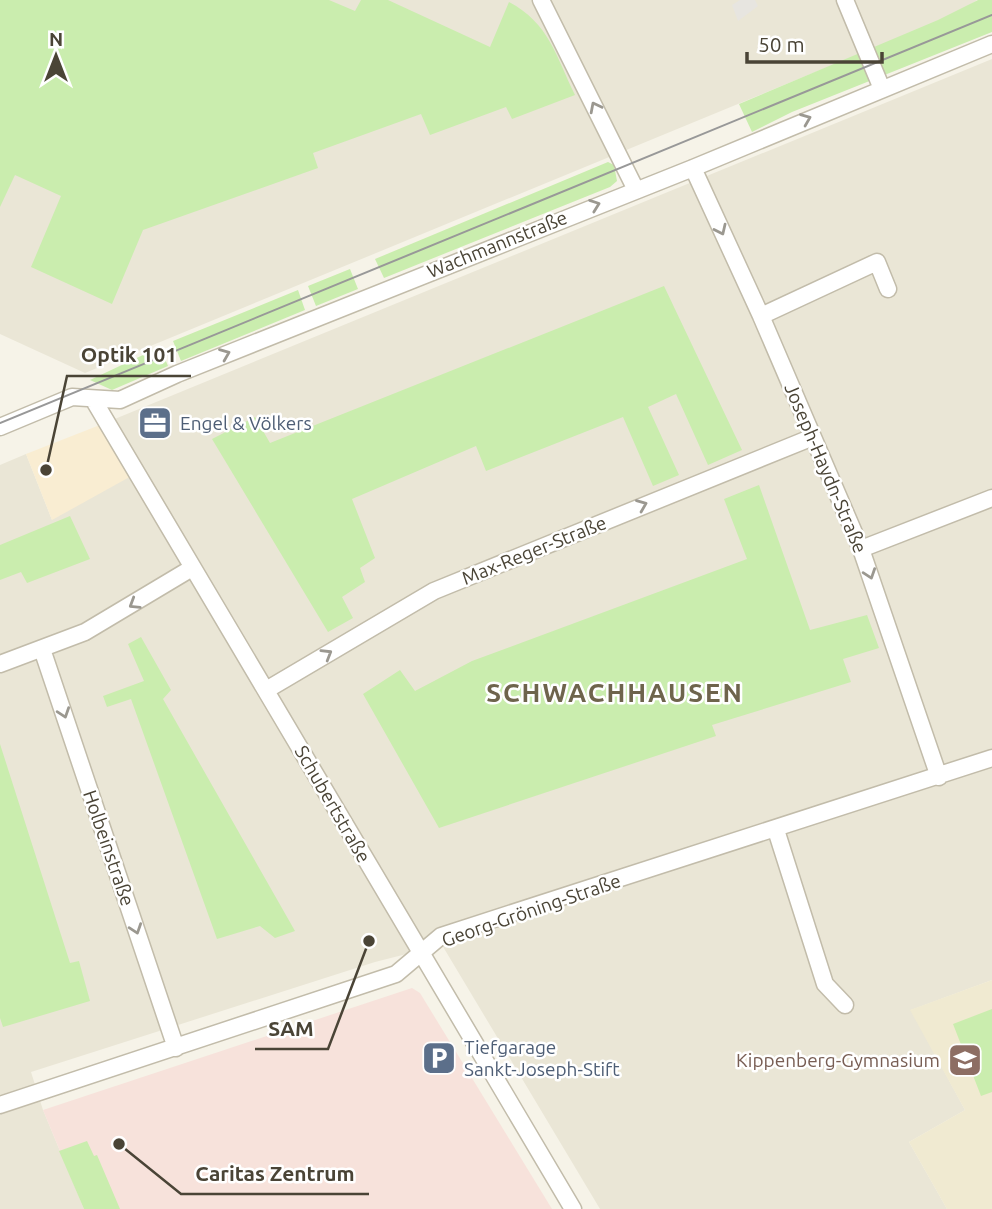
<svg xmlns="http://www.w3.org/2000/svg" width="992" height="1209" font-family="Ubuntu,sans-serif">
<style>
.residential{fill:#eae6d6}
.commercial{fill:#f9edd2}
.education{fill:#f0ead1}
.medical{fill:#f7e2db}
.green{fill:#caedae}
.parking{fill:#e7e5e0}
.lines{fill:none;stroke-linecap:round;stroke-linejoin:round}
.street-casing{stroke:#c2bcaa;stroke-width:19}
.street{stroke:#fff;stroke-width:16}
.tram{stroke:#989898;stroke-width:2}
.oneway{stroke:#9b9890}
.labels{text-anchor:middle;dominant-baseline:central;stroke-width:5;stroke-linejoin:round;paint-order:stroke}
.street-label{font-size:19px;fill:#4a4436;stroke:#fff}
.service-label{font-size:19px;fill:#4e5e75;stroke:#fff;text-anchor:start}
.education-label{font-size:19px;fill:#785e54;stroke:#fff;text-anchor:end}
.district-label{font-size:26px;font-weight:bold;letter-spacing:2px;fill:#6e644c;stroke:#fff}
.leader{fill:none;stroke:#4a4436;stroke-width:2.5}
.callout-dot{fill:#4a4436;stroke:#fff;stroke-width:2.5}
.callout-label{font-size:21px;text-anchor:middle;font-weight:bold;fill:#4a4436;stroke:#fff;stroke-width:5;stroke-linejoin:round;paint-order:stroke}
</style>
<rect width="100%" height="100%" fill="#f6f3e8"/>
<path class="residential" d="M0,0h977l-21,14 -871,359 -85,-39z
M992,59v921l-81,30 54,100 -56,32 38,67h-347l-158,-264 -67,17 -344,110 12,38 41,99h-84v-744l26,-11 26,66 53,-97z"/>
<path class="commercial" d="M105,423l30,51 -83,46 -26,-66z"/>
<path class="education" d="M992,980v229h-45l-38,-67 56,-32 -55,-100z"/>
<path class="medical" d="M412,988l8,5 132,216h-468l-41,-99z"/>
<path class="green" d="M0,0h329l26,11 6,-11h27l102,47 19,-45c40,21 47,54 66,93l-63,24 -6,-12 -76,28 -9,-21 -108,39 5,15 -175,62 -31,74 -81,-37 30,-71 -46,-21 -15,32z
M978,0h14v32l-200,80 -40,20 -13,-28 199,-84z
M608,162l6,3 3,16 -7,6 -226,91 -9,-19z
M350,269l8,20 -42,17 -8,-20z
M664,286l78,164 -34,15 -32,-71 -28,13 31,68 -26,11 -30,-69 -137,54 -10,-25 -124,53 23,59 -15,10 5,14 -23,15 11,21 -25,14 -116,-193 43,-22 15,26z
M298,290l7,20 -124,51 -8,-20z
M160,347l8,19 -56,24 -22,-10z
M759,485l51,145 57,-15 12,33 -36,11 8,23 -139,43 4,11 -277,92 -76,-134 37,-24 15,21 57,-30 275,-102 -23,-60z
M70,516l20,43 -63,24 -6,-11 -21,8v-35z
M141,637l30,53 -8,9 132,232 -20,7 -15,-12 -43,13 -86,-240 -24,8 -4,-11 41,-15 -16,-37z
M0,744l70,219 9,-2 11,40 -87,26 -3,-9z
M992,1009v83l-11,4 -28,-72z
M87,1141l7,15 3,-1 23,54h-36l-25,-58z"/>
<path class="parking" d="M740,0h15l3,6 -20,15 -6,-16z"/>
<g class="lines">
<g class="street-casing">
<path id="street" d="M541,0l95,190
M845,0l37,89
M693,168l68,148 100,233 78,228
M761,316l116,-54 11,27
M93,399l480,810
M0,427l72,-30 48,3 57,-26 516,-206 299,-124
M861,549l131,-51
M42,649l134,399
M0,664l85,-32 107,-64
M268,689l166,-98 379,-154
M776,830l49,154 20,21
M0,1105l396,-131 45,-38 551,-178"/>
</g>
<use href="#street" class="street"/>
<path class="tram" d="M0,423l992,-408"/>
</g>
<defs><path id="oneway-chevron" d="M-2-3.5L2.5 0L-2 3.5" fill="none" stroke-width="1.6" stroke-linecap="round" stroke-linejoin="round" transform="scale(1.75)"/></defs>
<g class="oneway">
<use href="#oneway-chevron" transform="translate(595 107) rotate(-117)"/>
<use href="#oneway-chevron" transform="translate(806 119) rotate(-22)"/>
<use href="#oneway-chevron" transform="translate(595 205) rotate(-20)"/>
<use href="#oneway-chevron" transform="translate(721 230) rotate(65)"/>
<use href="#oneway-chevron" transform="translate(225 354) rotate(-22)"/>
<use href="#oneway-chevron" transform="translate(642 505) rotate(-22)"/>
<use href="#oneway-chevron" transform="translate(870 574) rotate(71)"/>
<use href="#oneway-chevron" transform="translate(134 604) rotate(148)"/>
<use href="#oneway-chevron" transform="translate(327 654) rotate(-31)"/>
<use href="#oneway-chevron" transform="translate(64 713) rotate(71)"/>
<use href="#oneway-chevron" transform="translate(136 929) rotate(71)"/>
</g>
<defs>
<g id="office-square" transform="scale(1.75)"><rect x="-9" y="-9" width="18" height="18" rx="4" fill="#5c6f8a" stroke="#fff"/><path d="M-6-3h4V-5.5h4V-3h4V5H-6ZM-1-4.5V-3h2v-1.5ZM-6 0V1H6V0Z" fill="#fff"/></g>
<g id="parking-square" transform="scale(1.75)"><rect x="-9" y="-9" width="18" height="18" rx="4" fill="#5c6f8a" stroke="#fff"/><path d="M-3.5-5.5H1a3.5 3.5 0 0 1 0 7H-1V5.5H-3.5ZM-1-3.4V-.6H.8a1.4 1.4 0 0 0 0-2.8Z" fill="#fff"/></g>
<g id="school-square" transform="scale(1.75)"><rect x="-9" y="-9" width="18" height="18" rx="4" fill="#8d6e63" stroke="#fff"/><path d="M0-5L7-2L0 1L-7-2ZM-4 1L0 2.5L4 1V4Q0 6-4 4Z" fill="#fff"/></g>
</defs>
<g fill-rule="evenodd">
<use href="#office-square" x="155" y="423"/>
<use href="#parking-square" x="439" y="1058"/>
<use href="#school-square" x="965" y="1060"/>
</g>
<g class="labels">
<g class="street-label">
<text transform="translate(497 244) rotate(-22)">Wachmannstraße</text>
<text transform="translate(826 468) rotate(67)">Joseph-Haydn-Straße</text>
<text transform="translate(534 550) rotate(-22)">Max-Reger-Straße</text>
<text transform="translate(333 804) rotate(60)">Schubertstraße</text>
<text transform="translate(109 848) rotate(71)">Holbeinstraße</text>
<text transform="translate(531 910) rotate(-19)">Georg-Gröning-Straße</text>
</g>
<g class="service-label">
<text x="180" y="423">Engel &amp; Völkers</text>
<text x="464" y="1047">Tiefgarage<tspan x="464" dy="22">Sankt-Joseph-Stift</tspan></text>
</g>
<g class="education-label">
<text x="940" y="1060">Kippenberg-Gymnasium</text>
</g>
<g class="district-label">
<text x="615" y="692">SCHWACHHAUSEN</text>
</g>
</g>
<path class="leader" d="M46 470L67 376H191M369 941L328 1049H255M119 1144L181 1194H369"/>
<g class="callout-dot">
<circle cx="46" cy="470" r="7"/>
<circle cx="369" cy="941" r="7"/>
<circle cx="119" cy="1144" r="7"/>
</g>
<g class="callout-label">
<text x="129" y="362">Optik 101</text>
<text x="291" y="1036">SAM</text>
<text x="275" y="1181">Caritas Zentrum</text>
</g>
<g transform="translate(56 56)" stroke="#ffffff" stroke-width="5" paint-order="stroke">
<path d="M0-5L12 26L0 18L-12 26Z" fill="#4a4436"/>
<text y="-10" font-size="19" font-weight="bold" text-anchor="middle" fill="#4a4436">N</text>
</g>
<path d="M747 52v10h135v-10" fill="none" stroke="#4a4436" stroke-width="3.5"/>
<text x="758" y="52" font-size="21" fill="#4a4436" stroke="#ffffff" stroke-width="5" paint-order="stroke">50 m</text>
</svg>
